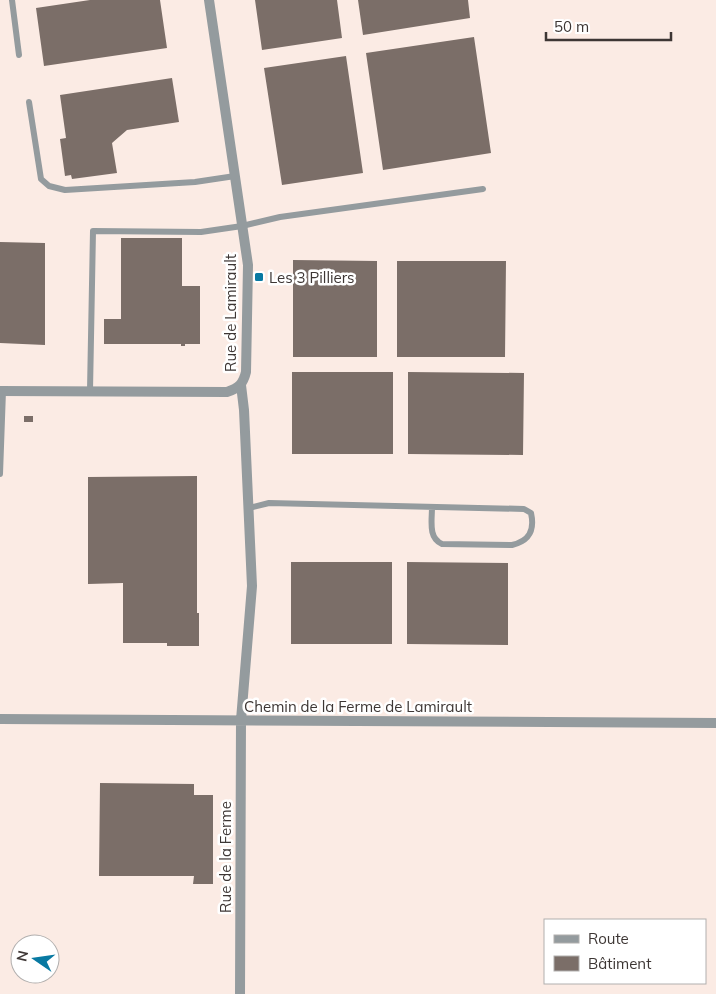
<svg xmlns="http://www.w3.org/2000/svg" width="716" height="994" font-family="Mulish,sans-serif">
<style>
.building{fill:#7b6e68}
.lines{fill:none;stroke-linecap:round;stroke-linejoin:round}
.lane{stroke:#949b9e;stroke-width:6}
.street{stroke:#949b9e;stroke-width:10}
.poi-dot{fill:#0879a2;stroke:#fff;stroke-width:2}
.labels{text-anchor:middle;dominant-baseline:central;stroke-width:5;stroke-linejoin:round;paint-order:stroke}
.poi-label{font-size:15px;fill:#3d3634;stroke:#fff;text-anchor:start}
.street-label{font-size:15px;fill:#3d3634;stroke:#fff}
</style>
<rect width="100%" height="100%" fill="#fbebe4"/>
<path class="building" d="M90,0h70l7,48 -123,18 -8,-58z
M255,0h82l5,38 -80,12z
M358,0h110l2,18 -107,17z
M474,37l17,116 -108,17 -17,-117z
M346,56l17,117 -81,12 -18,-117z
M172,78l7,44 -52,8 -15,13 5,30 -45,6 -1,-4 -6,1 -5,-37 6,-1 -6,-43z
M121,238h61v48h18v58h-15v2h-4v-2h-77v-25h17z
M0,242l45,1v102l-45,-2z
M293,260l84,1v96h-84z
M397,261h109l-1,96h-108z
M292,372h101v82h-101z
M408,372l116,1 -1,82 -115,-1z
M24,416h9v6h-9z
M197,476v137h2v33h-32v-3h-44v-60l-35,1v-107z
M291,562h101v82h-101z
M407,562l101,1v82l-101,-1z
M100,783l94,1v11h19v89h-20l1,-8h-95z"/>
<g class="lines">
<path class="lane" d="M12,0l7,55
M29,102l12,77 8,7 16,4 130,-8 40,-6
M90,391l3,-160 108,1 41,-6 38,-9 203,-28
M0,474l3,-83
M249,508l20,-5 255,6 7,4c4,18 -2,28 -19,32l-70,-1c-14,-6 -10,-23 -10,-37"/>
<path class="street" d="M0,391l227,1c12,-4 16,-8 19,-20l2,-107 -39,-265
M0,719l716,4
M240,994l1,-274 11,-134 -8,-176 -3,-25"/>
</g>
<rect class="poi-dot" x="254" y="272" width="10" height="10" rx="2.5"/>
<g class="labels">
<g class="poi-label">
<text x="269" y="277">Les 3 Pilliers</text>
</g>
<g class="street-label">
<text transform="translate(230 313) rotate(-90)">Rue de Lamirault</text>
<text x="358" y="706">Chemin de la Ferme de Lamirault</text>
<text transform="translate(225 857) rotate(-90)">Rue de la Ferme</text>
</g>
</g>
<rect x="544" y="919" width="162" height="65" fill="#ffffff" stroke="#b1afae"/>
<rect x="554" y="935" width="25" height="8" fill="#949b9e" stroke="#b1afae"/>
<text x="588" y="944" font-size="15" fill="#3d3634">Route</text>
<rect x="554" y="956" width="25" height="15" fill="#7b6e68" stroke="#b1afae"/>
<text x="588" y="969" font-size="15" fill="#3d3634">Bâtiment</text>
<g transform="translate(35 959) rotate(283)"><circle r="24" fill="#ffffff" stroke="#b1afae"/>
<path d="M0-4L9 19L0 12L-9 19Z" fill="#0879a2"/>
<text y="-8" font-size="14" font-weight="bold" text-anchor="middle" fill="#3d3634">N</text>
</g>
<path d="M546 32v8h125v-8" fill="none" stroke="#3d3634" stroke-width="2.5"/>
<text x="554" y="32" font-size="15" fill="#3d3634" stroke="#ffffff" stroke-width="4" paint-order="stroke">50 m</text>
</svg>
